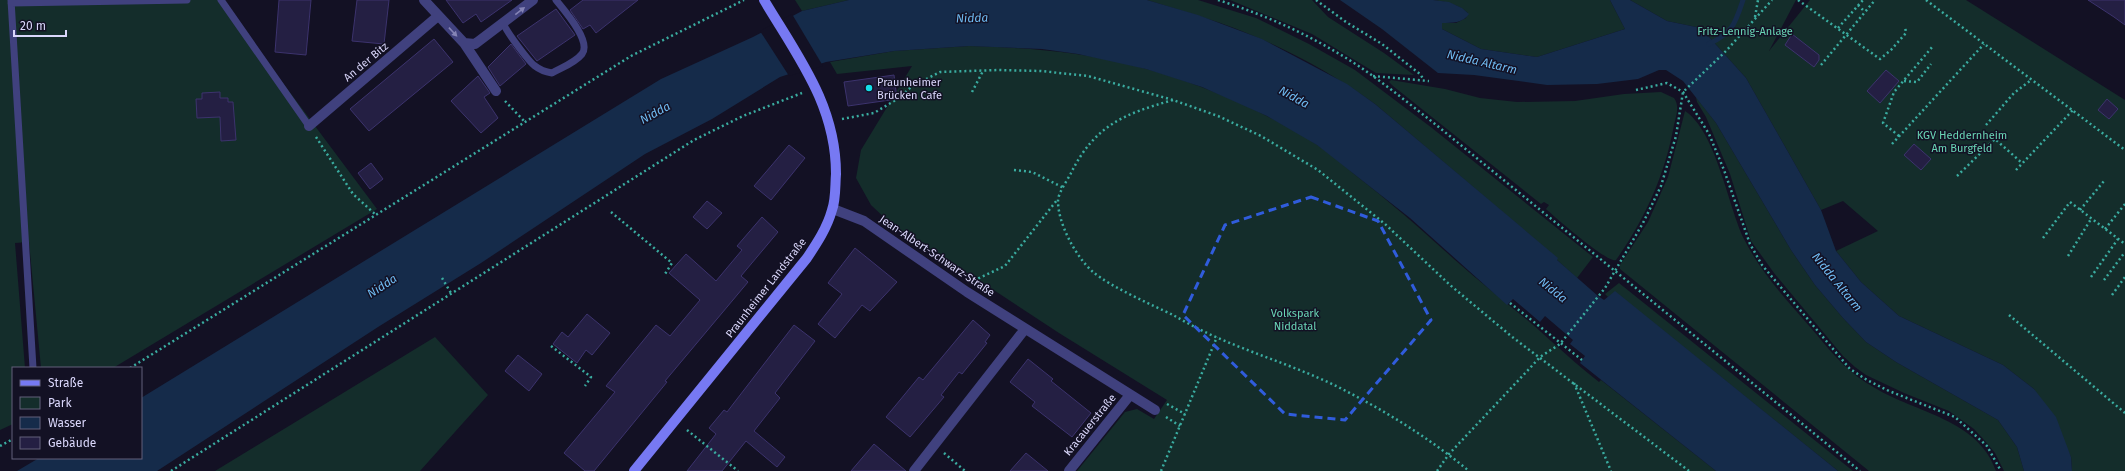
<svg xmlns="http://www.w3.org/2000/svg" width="2125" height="471" font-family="'Fira Sans',sans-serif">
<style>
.green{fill:#142d2b}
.water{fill:#152b4a}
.pier{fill:#131124}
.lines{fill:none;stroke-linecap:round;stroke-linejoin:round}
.stream{stroke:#152b4a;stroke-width:5}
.building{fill:#241f43;stroke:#3c336d}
.path{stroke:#3aaca0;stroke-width:2.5;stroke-dasharray:2 3;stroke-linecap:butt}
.service{stroke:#40417e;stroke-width:7}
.minor{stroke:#40417e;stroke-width:10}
.secondary{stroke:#7779f3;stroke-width:10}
.oneway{fill:#8584b6}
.marked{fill:none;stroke:#305cdc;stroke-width:3;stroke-dasharray:8 5;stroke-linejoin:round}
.poi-dot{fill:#15dee9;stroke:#131124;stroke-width:1.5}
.labels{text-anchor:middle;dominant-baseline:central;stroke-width:3;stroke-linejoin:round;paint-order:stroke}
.park-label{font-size:11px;fill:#69d5b5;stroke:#131124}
.street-label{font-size:11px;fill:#dad7fb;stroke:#131124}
.poi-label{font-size:11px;fill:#dad7fb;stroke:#131124;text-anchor:start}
.water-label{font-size:12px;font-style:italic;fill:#6fbbf2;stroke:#131124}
</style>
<rect width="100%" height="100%" fill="#131124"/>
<path class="green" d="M0,0h221l156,209 -264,159h-72l-12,-126 -14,1 10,125h-12v56l-13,6z
M795,0h54l-47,11z
M1147,0h51l58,18 53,26 46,26 77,58 161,129 -16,21 -20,-18v-2l-182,-154c-35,-25 -73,-47 -112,-64 -37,-17 -77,-28 -116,-40z
M1230,0h82l16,17 56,36 30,22 -38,-2 -64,-39z
M1433,0h177l15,29 -88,28 -56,-8 -39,-20v-6h14l10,-5 2,-5c-10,-9 -21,-11 -35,-13z
M1630,0h166l-27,51 41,-51h156l159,100v371h-53l-1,-14 -37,-68 -31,-24 -104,-49 -38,-34 -25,-31 42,-20 -35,-30 -22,9 -75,-132 -45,-50 -34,-7z
M969,46c36,1 71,3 107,8 83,12 169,45 240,90 14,9 26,20 38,30 36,28 68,56 101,86 31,28 66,53 96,81 16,14 31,28 48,41l2,-2 115,91h-639l48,-59 12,-3 17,10 13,-19 -108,-67 -82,-54 -47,-28 -41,-29 -18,-17 -15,-27 5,-28 51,-84 -75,8 -7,-12 64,-11z
M1391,80l54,9 35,9 37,4 58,-1 49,-7 37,-2 13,6c6,8 2,18 0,27 -9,50 -29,94 -58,135 -8,4 -61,-43 -70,-51l3,-4 -5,-3 -3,2 -148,-118 -4,-4z
M1696,97l20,26 75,127 24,35 28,33 23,24 30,20 102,58 19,27 7,24h-20l-9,-18 -10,-12 -11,-12 -25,-18 -45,-18 -38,-18 -11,-8 -12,-11 -69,-83 -23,-32 -21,-67 -24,-57 -9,-15z
M1685,111c31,20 43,95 59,128 18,36 47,66 73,96 17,21 34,40 58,53 41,25 103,31 121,83h-127l-249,-202v-4l28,-43 20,-45z
M1619,283l234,188h-15l-223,-179 -7,5 -3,-3z
M435,337l53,58 -68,76h-205z"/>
<path class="water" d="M849,0h298l51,15 64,24 85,45 28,20 183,154 -1,2 41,36 6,4 11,-9 223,180h-122l-136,-108 5,-7 -15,-12 3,-4 -28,-24 -5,6 -27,-23 -6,6 -97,-87 -93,-73 -50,-29 -65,-29 -56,-18 -68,-15 -36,-5 -73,-3 -75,5 -68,11 -46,15 -68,42 -67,35 -164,109 -103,64 -221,144h-140l22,-13h102v-60l520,-319 92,-42 49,-26z
M1340,0h93l16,2 13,6 7,6c-6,9 -17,9 -27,9v6l39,20 56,8 88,-28 -15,-29h20l37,21 34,7 45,50 75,132 15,41 25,31 38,34 104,49 31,24 22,28 15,40 1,14h-48l-7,-24 -19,-27 -102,-58 -30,-20 -23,-24 -28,-33 -24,-35 -75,-127 -33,-42 -17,-11h-7l-21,9 -41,5 -50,1 -73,-10 -36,-2 -56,-44z"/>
<path class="pier" d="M792,14l31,52 -34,10 -29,-45z"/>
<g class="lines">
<path class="stream" d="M1709,44c24,-12 26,-20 34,-44"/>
</g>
<path class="building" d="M279,0h32l-5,55 -31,-3z
M357,0h32l-5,44 -32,-3z
M446,0h66l-31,22 -5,-8 -13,9z
M583,0h55l-42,33 -6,-8 -7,4 -13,-19z
M2088,0h37v25l-11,-8z
M556,9l19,26 -38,26 -20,-25z
M1792,34l27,21v5l-5,7 -29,-22z
M434,39l19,23 -84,69 -19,-22z
M511,44l15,20 -26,22 -12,-19z
M1886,70l13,11 -19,22 -13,-12z
M894,75l3,24 -49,7 -4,-24z
M478,76l12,17 -6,4 14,21 -17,15 -30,-32z
M220,92v6h8v4h5l3,38 -15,1 -1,-24 -23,1 -1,-19h6v-6z
M2107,99l11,10 -9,10 -11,-9z
M1914,144l17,15 -10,11 -17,-15z
M789,145l16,13 -34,42 -17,-14z
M371,163l12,16 -13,10 -12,-16z
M707,201l15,12 -15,16 -14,-12z
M762,217l16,15 -37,44 7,6 -83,99 2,1 -73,89h-9l-21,-18 51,-61 -9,-6 50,-61 14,11 30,-36 -31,-27 17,-19 30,27 26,-31 -5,-4z
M855,248l42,34 -27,29 -8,-6 -27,33 -17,-14 24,-30 -14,-11z
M587,314l23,19 -18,22 -6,-5 -9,13 -24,-19 9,-12 6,5z
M973,320l17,15 -5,7 2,1 -25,31 -3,-2 -18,23 3,2 -34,40 -24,-20 33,-40 4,3z
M794,325l21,16 -40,52 5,5 -26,33 31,26 -8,10 -31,-26 -24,30h-35l29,-37 -7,-6 15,-18 3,2z
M518,355l24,19 -13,17 -24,-20z
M1028,359l25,20 -2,2 40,32 -19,24 -40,-31 3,-4 -25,-20z
M874,444l32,27h-55z
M1026,453l22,18h-38z"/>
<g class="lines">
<path class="path" d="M1218,0c41,13 81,30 118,52 35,20 67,47 99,72l425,347
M1316,0l30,22 36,22 38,30 4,6
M1798,0l82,59 11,-9 15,-17 -1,-7
M1926,0l199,150
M1858,5l7,7
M1755,17l3,-17
M1838,28l25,-28
M1821,65l54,-65
M1373,76l56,5
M1904,81l13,1 14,-18
M1636,90l31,-7 16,9 26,42 15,36 26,74 12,21 88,104 17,11 22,11 66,26 32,29 14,25
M972,92l11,-21
M1173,100c-49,14 -78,25 -102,73 -4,8 -13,20 -13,28 0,23 18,56 35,71 18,15 57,32 80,43 14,8 29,16 45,23 37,16 75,28 112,45 49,24 97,53 139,88
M505,101l20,21
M842,119l32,-6 25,-15 12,-11 29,-15 58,-2 43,1 47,5 85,24 45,16 43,20 57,34 67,54 65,61 61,51 178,135
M1986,125l28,-32 17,-13
M1899,136l-16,-13 11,-31 39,-46
M316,137l37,57 23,21
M1892,144l92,-100
M1014,170l18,2 32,16
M2016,170l57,-60
M1957,176l38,-37 27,24
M2080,210l24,-29
M611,212l61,51 -7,11
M2105,229l20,-25
M2043,238l27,-36 55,42
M2068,256l23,-37
M2091,277l27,-38
M442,278l9,15
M2104,280l21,-28
M975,282l2,-3 28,-13 52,-66
M2112,295l13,-18
M1510,303l72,57
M2009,315l116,98
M551,346l40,31 -6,9
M130,368l501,-312 113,-56
M1574,383l37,88
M1167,404l18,10
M1166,417l14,9
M687,430l51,41
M0,446l13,-7
M944,453l21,18
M171,471l523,-331 49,-24 59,-23
M1161,471l56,-134
M1437,471l12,-17 81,-86 10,-11 20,-13 45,-56 38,-65 18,-37 15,-50 7,-44 43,-41 46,-51"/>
<path class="service" d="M11,0l22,368
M221,0l88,126
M11,3l176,-3
M504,24c1,6 25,38 31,42 5,4 11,6 17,7 9,-5 23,-10 30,-19 10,-13 -18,-44 -26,-54"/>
<path class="minor" d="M424,0l40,43 32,48
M464,43l11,1 58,-44
M309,126l129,-110
M833,209l31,12 103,71 188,118
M914,471l111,-142
M1069,471l61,-76"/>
<path class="secondary" d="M634,471l173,-213c10,-15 20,-30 25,-48 4,-11 3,-24 4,-36 0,-69 -38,-117 -72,-174"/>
</g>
<defs><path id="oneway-solid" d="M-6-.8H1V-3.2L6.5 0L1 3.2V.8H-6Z"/></defs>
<g class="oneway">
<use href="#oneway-solid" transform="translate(520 11) rotate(-38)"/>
<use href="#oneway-solid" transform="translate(453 32) rotate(47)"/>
</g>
<path class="marked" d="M1311,197l67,24 53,99 -86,100 -60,-6 -102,-99 42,-90z"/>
<circle class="poi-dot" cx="869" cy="88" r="4"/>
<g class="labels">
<g class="park-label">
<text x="1745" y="31">Fritz-Lennig-Anlage</text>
<text x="1962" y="135">KGV Heddernheim<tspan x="1962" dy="13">Am Burgfeld</tspan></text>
<text x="1295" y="313">Volkspark<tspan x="1295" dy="13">Niddatal</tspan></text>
</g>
<g class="street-label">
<text transform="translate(366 62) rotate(-40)">An der Bitz</text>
<text transform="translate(937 256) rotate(34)">Jean-Albert-Schwarz-Straße</text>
<text transform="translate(766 288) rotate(-52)">Praunheimer Landstraße</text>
<text transform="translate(1090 425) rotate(-51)">Kracauerstraße</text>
</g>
<g class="poi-label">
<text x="877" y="82">Praunheimer<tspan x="877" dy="13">Brücken Cafe</tspan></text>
</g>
<g class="water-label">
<text transform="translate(972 18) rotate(-2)">Nidda</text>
<text transform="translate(1482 62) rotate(13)">Nidda Altarm</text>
<text transform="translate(1294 97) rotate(29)">Nidda</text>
<text transform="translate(655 113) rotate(-29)">Nidda</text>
<text transform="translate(1837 282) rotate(51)">Nidda Altarm</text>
<text transform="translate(382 286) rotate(-33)">Nidda</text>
<text transform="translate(1553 290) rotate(39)">Nidda</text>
</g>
</g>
<rect x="12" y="367" width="130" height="92" fill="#131124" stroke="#63607a"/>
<rect x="20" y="380" width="20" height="6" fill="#7779f3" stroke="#63607a"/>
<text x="48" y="387" font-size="12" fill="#dad7fb">Straße</text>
<rect x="20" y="397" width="20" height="12" fill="#142d2b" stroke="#63607a"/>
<text x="48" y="407" font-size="12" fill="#dad7fb">Park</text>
<rect x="20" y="417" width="20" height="12" fill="#152b4a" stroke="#63607a"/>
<text x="48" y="427" font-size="12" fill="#dad7fb">Wasser</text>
<rect x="20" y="437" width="20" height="12" fill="#241f43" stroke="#63607a"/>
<text x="48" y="447" font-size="12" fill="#dad7fb">Gebäude</text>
<path d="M14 30v6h52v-6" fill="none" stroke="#dad7fb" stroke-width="2"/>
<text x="20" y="30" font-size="12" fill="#dad7fb" stroke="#131124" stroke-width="3" paint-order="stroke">20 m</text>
</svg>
